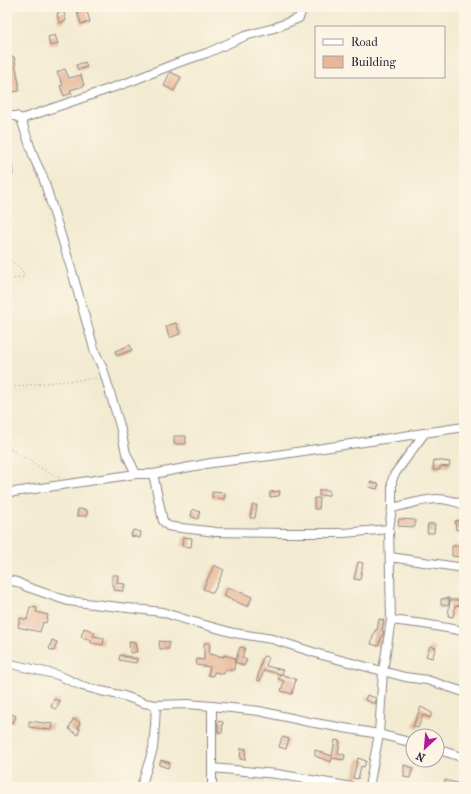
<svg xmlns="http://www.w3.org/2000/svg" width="471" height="794" font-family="'IM FELL French Canon',serif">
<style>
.building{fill:#e7b798}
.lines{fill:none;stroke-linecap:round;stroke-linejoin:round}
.minor-casing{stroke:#8a8686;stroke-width:10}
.path{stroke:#8a8686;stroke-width:1;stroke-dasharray:1 3;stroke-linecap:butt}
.minor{stroke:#fff;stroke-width:8}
</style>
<rect width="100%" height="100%" fill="#fcf5e5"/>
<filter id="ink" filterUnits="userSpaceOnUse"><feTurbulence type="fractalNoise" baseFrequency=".025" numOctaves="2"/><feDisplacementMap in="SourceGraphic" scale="8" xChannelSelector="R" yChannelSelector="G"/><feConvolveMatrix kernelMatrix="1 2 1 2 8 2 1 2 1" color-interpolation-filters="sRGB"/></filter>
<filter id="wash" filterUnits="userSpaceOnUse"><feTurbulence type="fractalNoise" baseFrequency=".012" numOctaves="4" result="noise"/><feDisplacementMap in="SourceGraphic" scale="16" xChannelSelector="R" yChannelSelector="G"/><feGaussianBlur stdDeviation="0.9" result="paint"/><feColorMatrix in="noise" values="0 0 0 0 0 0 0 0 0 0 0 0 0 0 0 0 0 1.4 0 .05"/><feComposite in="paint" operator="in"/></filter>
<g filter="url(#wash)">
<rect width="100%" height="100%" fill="#f3ebd1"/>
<g id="blocks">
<path class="building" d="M86,8l4,14 -9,2 -4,-13z
M64,12l2,9 -7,2 -2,-10z
M55,35l3,9 -8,2 -2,-9z
M10,57h4l5,27v7l-6,1 -2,-20h-2l-2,-7h4z
M85,62l2,5 -9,3 -2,-5z
M65,69l4,9 12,-3 3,11 -14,4 2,3 -8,3 -4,-10 3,-1 -6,-13z
M170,72l11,5 -7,14 -10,-5z
M7,163h5l1,12h-6z
M176,323l4,11 -11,4 -3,-12z
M130,345l2,5 -15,6 -2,-5z
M174,436h12v8h-12z
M434,460l16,2 -1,5 -9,-1v4h-7z
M370,482l9,2 -2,5 -8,-2z
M319,490h10v5l-10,1z
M280,491l-1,5 -9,1v-5z
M212,492l13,1 -1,6 -12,-1z
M314,498h6l-1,11h-5z
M252,505h5l-2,13h-5z
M78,509l9,1v6h-10z
M193,509l7,3 -2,7 -7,-3z
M399,519l16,1v7l-17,-1z
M461,520l1,9 -6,1 -1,-9z
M428,524h7l-1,9h-7z
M133,530l8,2 -1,6 -9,-2z
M183,537l9,1 -1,9 -9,-1z
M452,546h8l-1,11 -7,-1z
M358,562l5,1 -3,17 -6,-1z
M214,565l10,5 -11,23 -10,-4z
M112,575h6l-1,8 8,1 -2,7 -9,-1v-5h-2z
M228,587l24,10 -4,10 -24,-11z
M449,598v7h-8v-6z
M450,600h12v5l-7,1 -2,11 -5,-1z
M30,607l7,1 -1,4 12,3 -2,8 -3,-1 -3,10 -22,-5 2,-9 7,2z
M379,619l5,1 -2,11 2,1 -6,14 -7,-2 4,-14h2z
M84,628l11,4 -2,4 11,2 -1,7 -12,-2v-3l-10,-3z
M52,640l5,2 -3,9 -5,-2z
M159,641l10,1v7h-9z
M129,642l6,1 2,9 -7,1z
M204,643h6l-1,11 15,3v-2l11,3 -1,12h-9l-1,4 -10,-2 -1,4 -5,-1 2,-8 -14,-2 1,-6 7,1z
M430,646l6,2 -4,10 -6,-2z
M240,647l5,1 -3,10 5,2 -3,6 -9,-4z
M120,655l17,4 -1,4 -17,-3z
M263,656l5,1 -2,9 17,4 -1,5 -2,-1 16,5 -4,15 -11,-3 3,-10 -6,-2 2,-5 -16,-4 -4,11 -3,-1z
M367,695l9,3 -1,6 -10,-4z
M54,699l6,2 -4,8 -5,-2z
M421,707l11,6 -2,5 -7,-3 -5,13 -5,-2z
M7,712l9,4 -3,7 -6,-3z
M73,719l7,3 -2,6h2l-2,7 -9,-6z
M29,721l24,3 -1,6 -23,-3z
M218,721l5,1 -1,11 -4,-1z
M282,737l7,2 -3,10 -7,-2z
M335,740l5,1 -2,13 7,1 -1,5 -12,-2 -1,4 -16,-6v-6l17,6z
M241,748l5,1 -1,11 -5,-1z
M358,758l8,3 -2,6 -3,-1 -3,13 -5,-1z
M161,760l9,3 -2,5 -9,-3z
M404,765l9,3 -3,10 -6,-1z
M445,780l19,5v2h-21z"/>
</g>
</g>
<g filter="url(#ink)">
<use href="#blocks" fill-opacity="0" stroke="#8a8686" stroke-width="1"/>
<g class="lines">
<g class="minor-casing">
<path id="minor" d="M7,116h9l5,3 13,39 9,19 28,91 24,84 8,17 17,57 6,27 10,21
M21,119l108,-37 48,-19 30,-10 38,-17 29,-8 25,-10 4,-11
M153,474l10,47 5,5 5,1 43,5 69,1h59l45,-4
M7,493l129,-19h17l58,-11 59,-7 194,-29
M392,508c28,-6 43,-15 72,-3
M390,557l74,11
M7,580l10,2 10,5 41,14 94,11 25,8 47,13 38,6 50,16 83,22 22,3 37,12
M391,620l33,4 40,7
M7,663l51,12 24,11 19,5 23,5 20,7 12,2 31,-1 25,2 47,5 50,11 70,12 34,9
M437,749l27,9
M212,768l65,6 75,13
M141,787l12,-38 2,-24 1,-20
M212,787v-81
M369,787l10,-53 4,-63 8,-51 -2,-91 3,-21v-27l2,-6 30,-41"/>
</g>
<path class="path" d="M7,259c8,5 17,9 17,19l-5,-1 -12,4
M7,388l29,-4 62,-6
M7,447l42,26 11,5"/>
<use href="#minor" class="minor"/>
</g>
</g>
<rect width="471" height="794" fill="none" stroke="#fcf5e5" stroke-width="24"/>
<rect x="315" y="26" width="130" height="52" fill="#fcf5e5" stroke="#a5a1a1"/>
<rect x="323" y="39" width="20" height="6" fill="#ffffff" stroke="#a5a1a1"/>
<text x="351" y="46" font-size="12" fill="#22223b">Road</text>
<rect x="323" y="56" width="20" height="12" fill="#e7b798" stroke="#a5a1a1"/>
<text x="351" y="66" font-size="12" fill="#22223b">Building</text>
<g transform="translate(425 748) rotate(206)"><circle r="19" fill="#fcf5e5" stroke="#a5a1a1"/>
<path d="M0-3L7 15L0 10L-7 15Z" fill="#b5179e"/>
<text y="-6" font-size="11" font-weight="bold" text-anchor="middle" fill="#22223b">N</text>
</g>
</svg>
